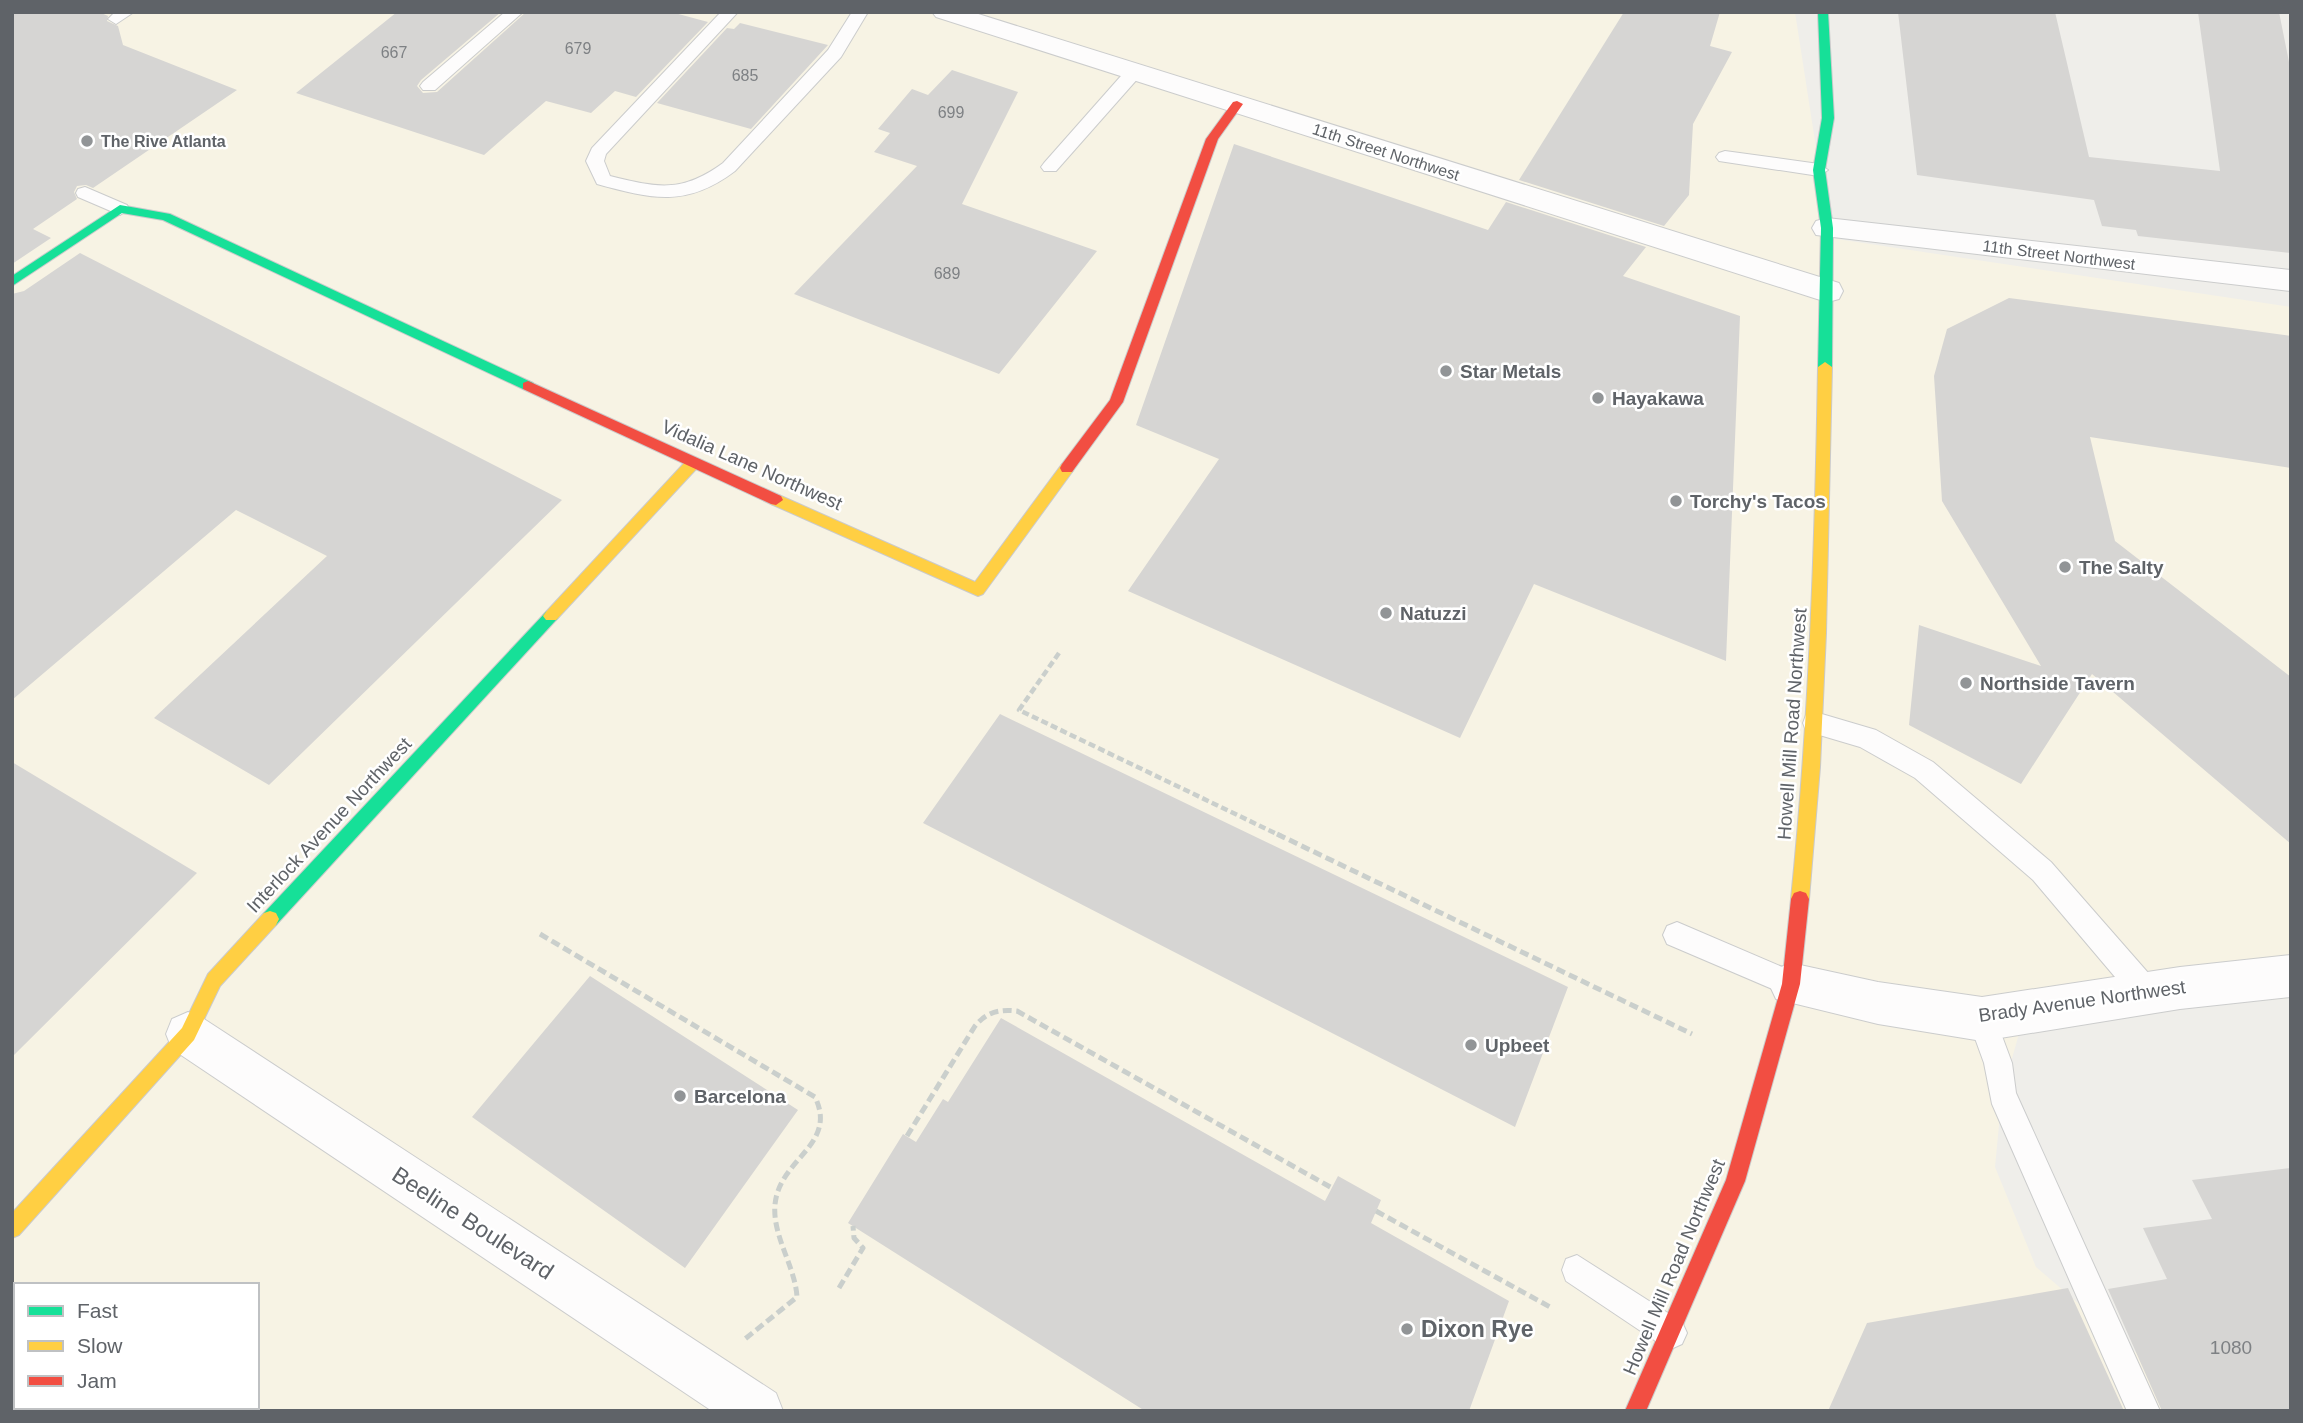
<svg xmlns="http://www.w3.org/2000/svg" width="2303" height="1423" font-family="Arial,sans-serif">
<style>
.commercial{fill:#f7f3e4;fill-rule:evenodd}
.building{fill:#d6d5d3}
.lines{fill:none;stroke-linecap:round;stroke-linejoin:round}
.lane-casing{stroke:#cbcccc;stroke-width:2}
.street-casing{stroke:#cbcccc;stroke-width:2}
.fast-casing{stroke:#cacacb;stroke-width:2}
.slow-casing{stroke:#cacacb;stroke-width:2}
.jam-casing{stroke:#cacacb;stroke-width:2}
.path-far1{stroke:#cacfcc;stroke-width:4.5;stroke-dasharray:7 3.5;stroke-linecap:butt}
.path{stroke:#cacfcc;stroke-width:5;stroke-dasharray:9 4.5;stroke-linecap:butt}
.lane{fill:#fdfcfc;fill-rule:evenodd}
.street{fill:#fdfcfc;fill-rule:evenodd}
.fast{fill:#16e098;fill-rule:evenodd}
.slow{fill:#ffcf43;fill-rule:evenodd}
.jam{fill:#f24e42;fill-rule:evenodd}
.poi-dot{fill:#919496;stroke:#fff;stroke-width:2.5}
.labels{text-anchor:middle;dominant-baseline:central;stroke-width:5;stroke-linejoin:round;paint-order:stroke}
.number-label{font-size:16px;fill:#7e8184}
.far-poi-label{font-size:16px;font-weight:bold;fill:#5f6368;stroke:#fff;text-anchor:start}
.far-street-label{font-size:16px;fill:#5f6368;stroke:#fff}
.poi-label{font-size:19px;font-weight:bold;fill:#5f6368;stroke:#fff;text-anchor:start}
.street-label{font-size:19px;fill:#5f6368;stroke:#fff}
.near-number-label{font-size:19px;fill:#7e8184}
.near-street-label{font-size:23px;fill:#5f6368;stroke:#fff}
.near-poi-label{font-size:23px;font-weight:bold;fill:#5f6368;stroke:#fff;text-anchor:start}
</style>
<rect width="100%" height="100%" fill="#efeeea"/>
<path class="commercial" d="M12,12h1783l35,226 461,69v691l-269,25 -20,71 -7,73 41,100 105,90 26,54h-2155zM16,1285h241v122h-241z"/>
<path class="building" d="M12,12h87l9,4 -1,5 11,5 5,19 114,45 -144,98 -7,-3 -9,1 -3,6 3,7 -44,30 18,9 -39,26z
M397,12h104l-80,68 -4,6 6,7 14,-1 89,-80h145l37,10 -72,75 -21,-6 -24,22 -45,-12 -62,54 -188,-62z
M1624,12h96l-10,34 22,6 -39,72 -4,71 -25,31 -145,-46z
M1898,12h157l34,145 131,14 -22,-159h81l12,60v181l-153,-17 -2,-6 -34,-4 -8,-26 -177,-25z
M740,23l88,22 -77,84 -94,-26 70,-75 7,1z
M952,70l66,22 -56,112 135,47 -98,123 -205,-80 123,-128 -43,-14 16,-19 -12,-4 34,-40 16,6z
M1234,144l254,86 18,-28 140,45 -23,29 117,40 -14,345 -192,-77 -74,154 -332,-147 91,-132 -83,-34z
M80,253l482,247 -293,285 -115,-67 173,-162 -91,-46 -224,190v-406l12,-3z
M2009,298l282,38v132l-201,-31 25,104 176,136v167l-199,-170 -71,110 -112,-59 10,-100 122,41 -99,-165 -8,-125 13,-47z
M1000,714l568,273 -53,140 -592,-304z
M12,762l185,111 -185,184z
M590,976l208,134 -113,158 -213,-151z
M1001,1018l324,183 13,-25 43,24 -10,23 138,78 -40,110h-324l-297,-188 55,-89 13,8 27,-43 5,3z
M2291,1168v243h-129l-54,-122 59,-10 -24,-51 69,-9 -20,-39z
M2068,1288l56,123h-296l39,-88z"/>
<g class="lines">
<g class="lane-casing">
<path id="lane" d="M115,12h19l-18,12 -8,-5z
M505,12h18l-88,78h-12l-3,-4 3,-4z
M721,12h17l-132,142 -2,7 6,15c48,12 72,17 113,-13l105,-113 24,-38h16l-27,45 -106,114c-49,37 -83,28 -138,13l-11,-23 6,-13z
M1134,67l6,1 3,4 -3,4 -84,95h-12l-3,-4 3,-4 84,-95z
M1725,151l94,13 9,6 -9,6 -100,-15 -3,-4 3,-4z
M85,187l42,18 2,4 -9,6 -42,-18 -2,-4 2,-4z
M1815,712l61,18 57,32 118,100 106,121 4,10 -4,10 -10,3 -10,-3 -104,-123 -118,-102 -55,-31 -54,-16 -3,-8 3,-8z
M1677,922l124,53 4,9 -4,9 -10,4 -124,-53 -4,-9 4,-9z
M1982,1005l10,4 20,54 4,30 144,318h-33l-135,-307 -8,-41 -16,-44 4,-10z
M1577,1255l105,67 5,11 -5,11 -11,5 -11,-5 -94,-63 -4,-11 4,-11z"/>
</g>
<g class="street-casing">
<path id="street" d="M932,12h40l867,271 4,8 -4,8 -11,3 -11,-3 -881,-282z
M1827,218l464,52v21l-475,-56 -4,-7 4,-7z
M2291,955v42l-111,12 -198,32 -104,-17 -102,-25 -7,-15 7,-15 15,-6 87,19 104,15 198,-30z
M188,1012l16,7 572,374 7,18h-71l-540,-362 -6,-15 6,-15z"/>
</g>
<g class="fast-casing">
<path id="fast" d="M1818,12h10l6,106 -9,52 8,58 -1,139 -7,5 -7,-5 3,-139 -8,-58 9,-52z
M120,205l50,9 363,169 2,3 -2,3h-10l-360,-169 -41,-7 -110,73v-10z
M551,610l5,2 3,4 -3,4 -280,305 -6,2 -6,-2 -3,-6 3,-6 282,-301z"/>
</g>
<g class="slow-casing">
<path id="slow" d="M1825,362l7,5 -6,266 -6,134 -11,132 -3,6 -6,2 -6,-2 -3,-6c18,-177 24,-354 27,-532z
M693,458l7,5 -2,4 -142,153h-10l-3,-4 3,-4 142,-153z
M1067,463l5,1 2,4 -2,4 -89,122 -5,2 -207,-92 -2,-4 7,-5 5,1 194,86 87,-118z
M270,911l6,2 3,6 -3,6 -56,61 -26,54 -175,195 -7,3v-25l170,-185 26,-54 56,-61z"/>
</g>
<g class="jam-casing">
<path id="jam" d="M1237,101l6,3 -25,35 -95,263 -51,70h-10l-2,-4 2,-4 48,-64 96,-261 27,-37z
M528,381l253,115 2,4 -7,5 -5,-1 -248,-115v-6z
M1800,891l6,2 3,6 -9,85 -55,197 -99,230h-21l101,-231 56,-196 9,-85 3,-6z"/>
</g>
<path class="path-far1" d="M1059,653l-40,57 262,126"/>
<path class="path" d="M1277,834l415,200
M540,934l275,163c21,43 -25,59 -37,94 -13,36 17,71 19,106l-52,42
M907,1136l68,-110c12,-14 24,-17 42,-15l315,177
M1376,1211l174,96
M839,1288l24,-40 -9,-10 -1,-12"/>
<use href="#lane" class="lane"/>
<use href="#street" class="street"/>
<use href="#fast" class="fast"/>
<use href="#slow" class="slow"/>
<use href="#jam" class="jam"/>
</g>
<g class="poi-dot">
<circle cx="87" cy="141" r="7"/>
<circle cx="1446" cy="371" r="7"/>
<circle cx="1598" cy="398" r="7"/>
<circle cx="1676" cy="501" r="7"/>
<circle cx="2065" cy="567" r="7"/>
<circle cx="1386" cy="613" r="7"/>
<circle cx="1966" cy="683" r="7"/>
<circle cx="1471" cy="1045" r="7"/>
<circle cx="680" cy="1096" r="7"/>
<circle cx="1407" cy="1329" r="7"/>
</g>
<g class="labels">
<g class="number-label">
<text x="578" y="48">679</text>
<text x="394" y="52">667</text>
<text x="745" y="75">685</text>
<text x="951" y="112">699</text>
<text x="947" y="273">689</text>
</g>
<g class="far-poi-label">
<text x="101" y="141">The Rive Atlanta</text>
</g>
<g class="far-street-label">
<text transform="translate(1386 152) rotate(18)">11th Street Northwest</text>
<text transform="translate(2059 255) rotate(7)">11th Street Northwest</text>
</g>
<g class="poi-label">
<text x="1460" y="371">Star Metals</text>
<text x="1612" y="398">Hayakawa</text>
<text x="1690" y="501">Torchy's Tacos</text>
<text x="2079" y="567">The Salty</text>
<text x="1400" y="613">Natuzzi</text>
<text x="1980" y="683">Northside Tavern</text>
<text x="1485" y="1045">Upbeet</text>
<text x="694" y="1096">Barcelona</text>
</g>
<g class="street-label">
<text transform="translate(752 465) rotate(24)">Vidalia Lane Northwest</text>
<text transform="translate(1792 724) rotate(-86)">Howell Mill Road Northwest</text>
<text transform="translate(329 825) rotate(-47)">Interlock Avenue Northwest</text>
<text transform="translate(2082 1001) rotate(-8)">Brady Avenue Northwest</text>
<text transform="translate(1674 1267) rotate(-67)">Howell Mill Road Northwest</text>
</g>
<g class="near-number-label">
<text x="2231" y="1347">1080</text>
</g>
<g class="near-street-label">
<text transform="translate(473 1223) rotate(33)">Beeline Boulevard</text>
</g>
<g class="near-poi-label">
<text x="1421" y="1329">Dixon Rye</text>
</g>
</g>
<rect width="2303" height="1423" fill="none" stroke="#5f6368" stroke-width="28"/>
<rect x="14" y="1283" width="245" height="126" fill="#ffffff" stroke="#bfc1c3" stroke-width="2"/>
<rect x="28" y="1306" width="35" height="10" fill="#16e098" stroke="#bfc1c3" stroke-width="2"/>
<text x="77" y="1318" font-size="21" fill="#5f6368">Fast</text>
<rect x="28" y="1341" width="35" height="10" fill="#ffcf43" stroke="#bfc1c3" stroke-width="2"/>
<text x="77" y="1353" font-size="21" fill="#5f6368">Slow</text>
<rect x="28" y="1376" width="35" height="10" fill="#f24e42" stroke="#bfc1c3" stroke-width="2"/>
<text x="77" y="1388" font-size="21" fill="#5f6368">Jam</text>
</svg>
